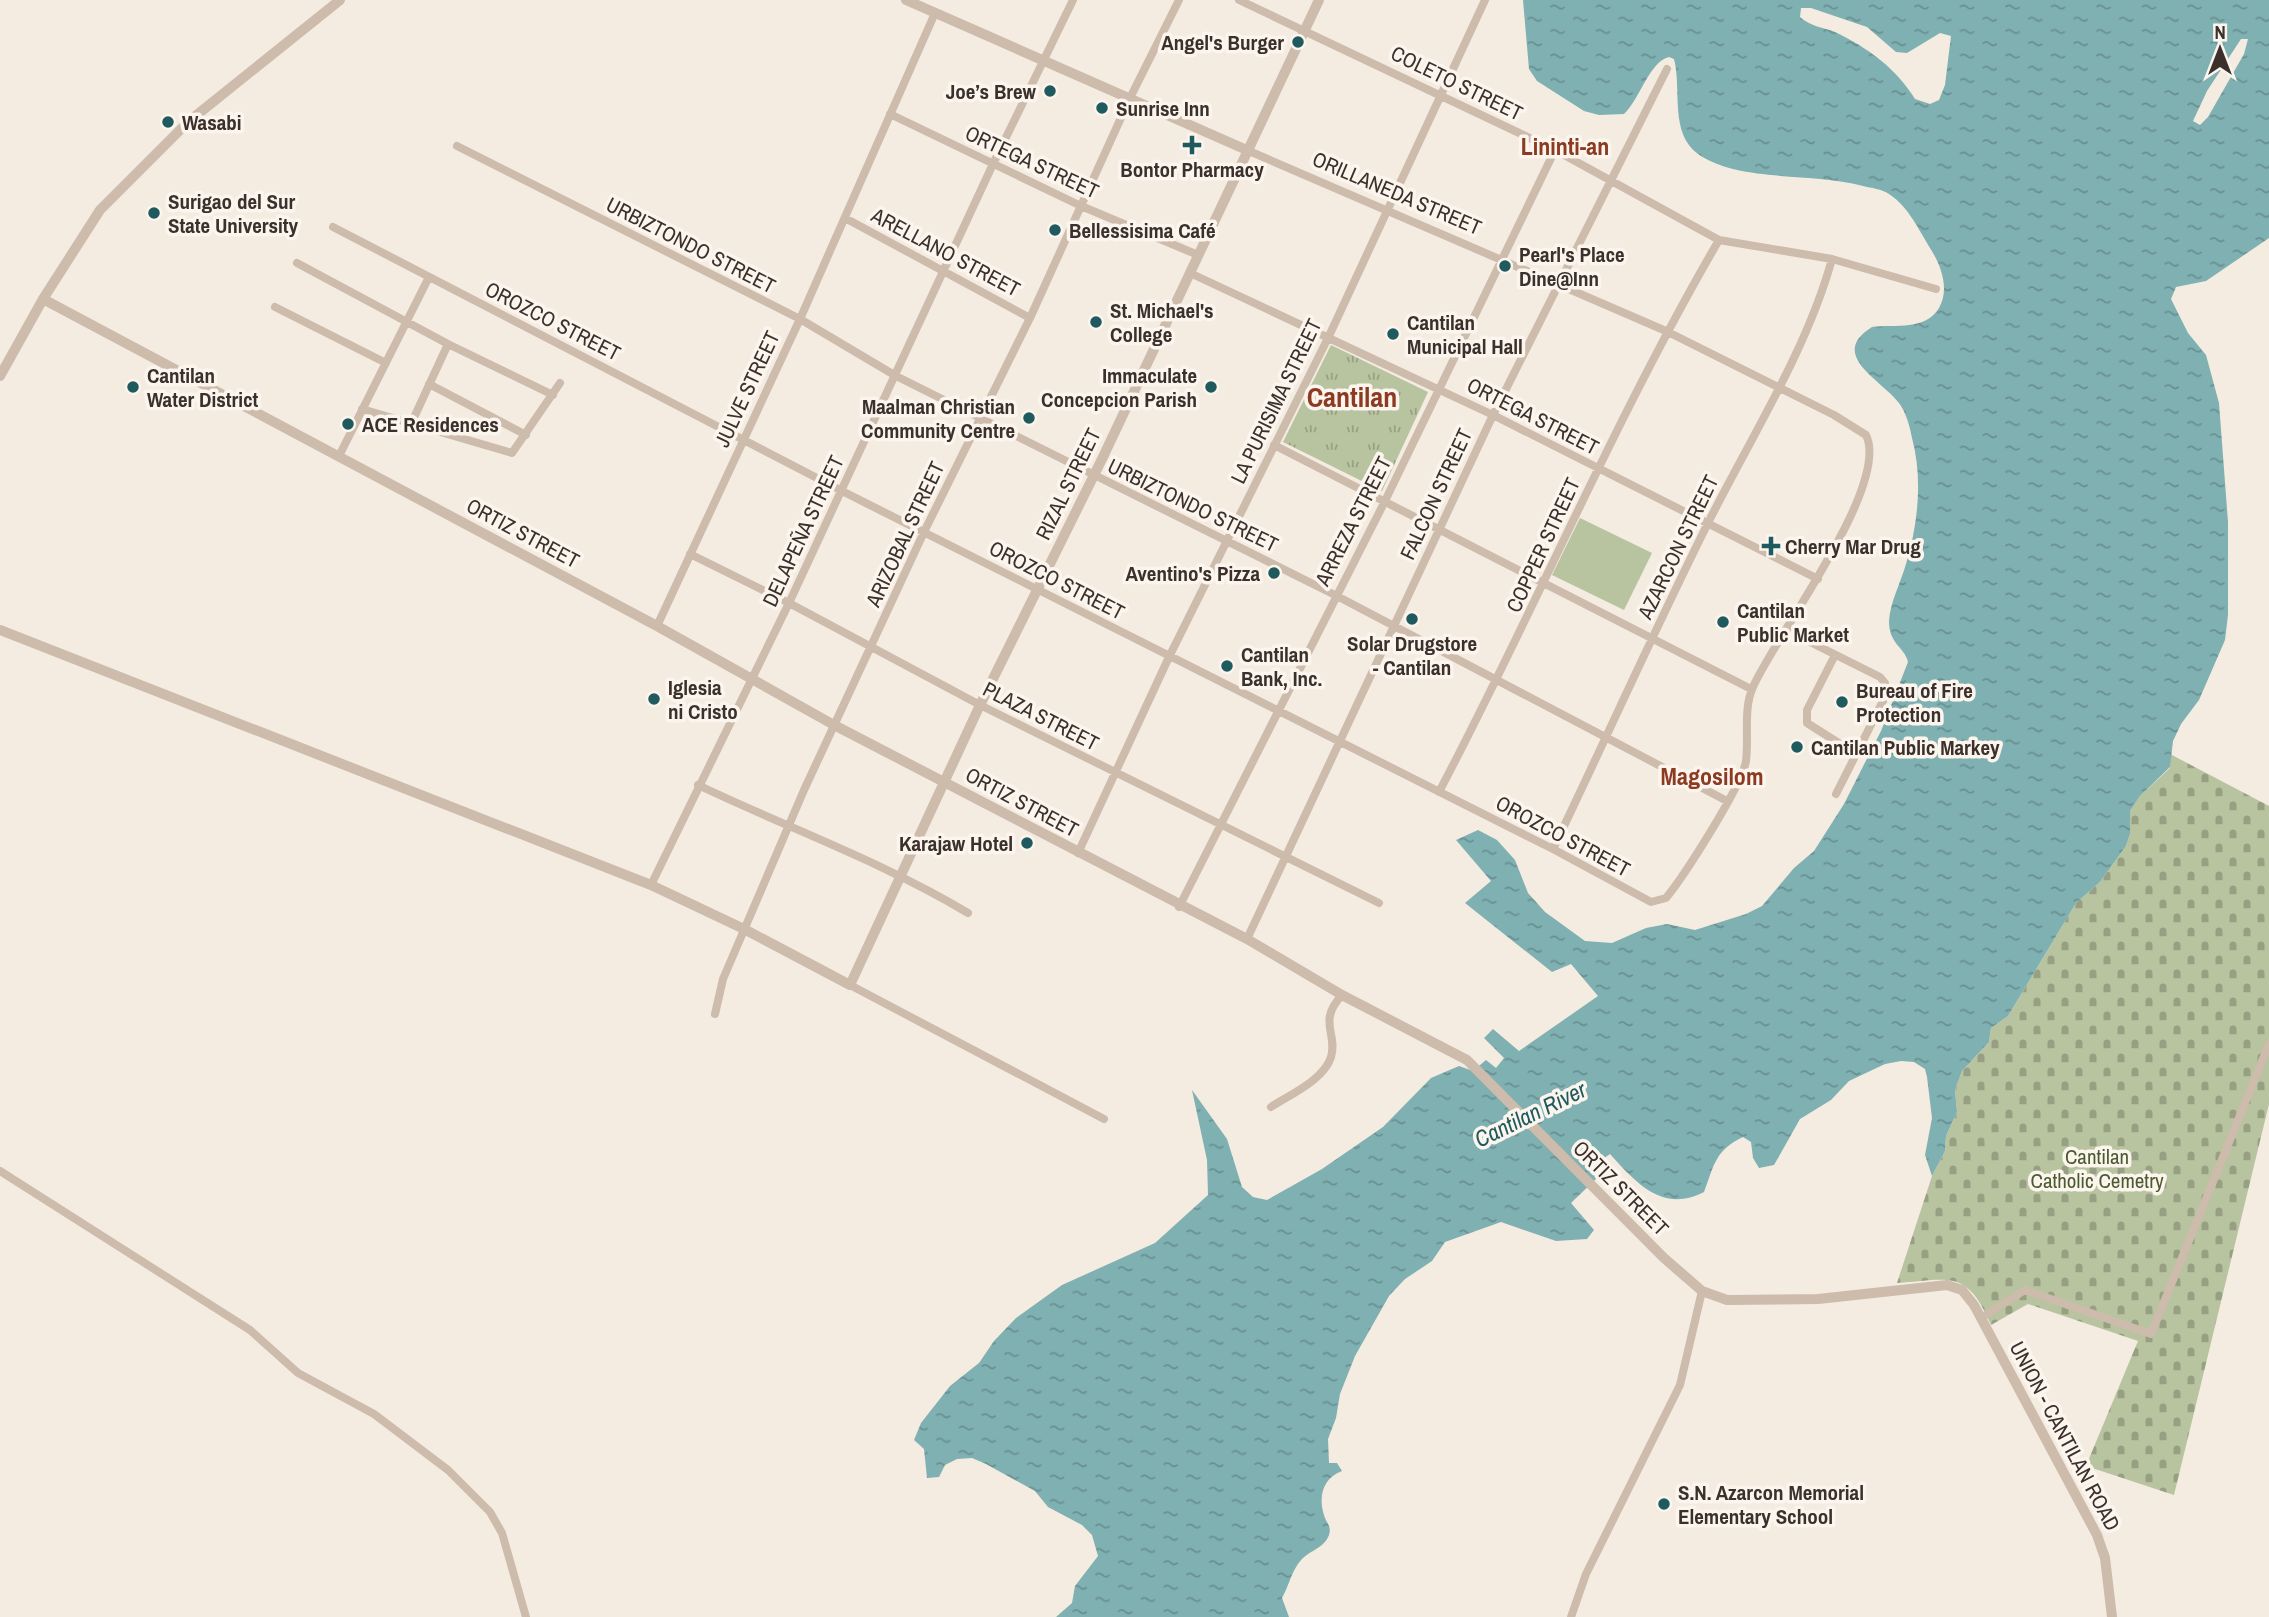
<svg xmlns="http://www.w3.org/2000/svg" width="2269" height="1617" font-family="'Archivo Narrow',sans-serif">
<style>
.cemetery{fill:url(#cemetery-stones)}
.park{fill:url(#park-tufts)}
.pitch{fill:#b8c4a0}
.water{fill:url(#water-ripples);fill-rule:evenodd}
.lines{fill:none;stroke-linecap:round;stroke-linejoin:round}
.minor{stroke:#cdbbac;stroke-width:8}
.tertiary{stroke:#cdbbac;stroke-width:10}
.poi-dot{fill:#1f5a5e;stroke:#fbf5ee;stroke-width:2.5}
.labels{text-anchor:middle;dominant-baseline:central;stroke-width:7;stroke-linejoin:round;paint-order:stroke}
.poi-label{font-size:21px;font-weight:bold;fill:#3b302b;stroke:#fbf5ee;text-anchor:start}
.street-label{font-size:21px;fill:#3b302b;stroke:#fbf5ee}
.park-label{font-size:21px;fill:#4a5a2e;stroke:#fbf5ee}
.water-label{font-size:23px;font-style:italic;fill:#1f5a5e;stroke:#fbf5ee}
.quarter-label{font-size:24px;font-weight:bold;fill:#8c3b22;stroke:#fbf5ee}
.district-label{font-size:28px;font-weight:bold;fill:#8c3b22;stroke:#fbf5ee}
</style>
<defs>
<pattern id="cemetery-stones" width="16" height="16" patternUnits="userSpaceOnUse" patternTransform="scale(1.75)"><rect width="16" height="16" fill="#b8c4a0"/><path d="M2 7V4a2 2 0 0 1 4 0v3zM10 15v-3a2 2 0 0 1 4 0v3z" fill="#97a083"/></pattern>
<pattern id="park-tufts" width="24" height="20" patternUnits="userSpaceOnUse" patternTransform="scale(1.75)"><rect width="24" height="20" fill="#b8c4a0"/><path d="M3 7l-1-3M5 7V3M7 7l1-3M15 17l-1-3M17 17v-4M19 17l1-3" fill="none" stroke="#97a083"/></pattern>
<pattern id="water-ripples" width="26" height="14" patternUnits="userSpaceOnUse" patternTransform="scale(1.75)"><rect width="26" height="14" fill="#7fb0b2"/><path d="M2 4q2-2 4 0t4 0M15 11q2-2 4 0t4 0" fill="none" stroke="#699091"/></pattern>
</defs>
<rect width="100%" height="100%" fill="#f4ebe1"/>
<path class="cemetery" d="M2170,754l99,52v298l-95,391 -88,-29 52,-125 -110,-37 -37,21c-24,-56 -40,-46 -94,-42l35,-107 13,-25 1,-15 11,-24 -2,-22 7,-19 27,-29 2,-14 17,-12 68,-113 24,-21 26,-36 4,-12v-23l10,-15 30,-28z"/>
<path class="park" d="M1331,345l97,47 -46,99 -99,-49z"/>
<path class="pitch" d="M1580,518l72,35 -28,57 -72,-35z"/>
<path class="water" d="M1523,0h746v238l-63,43 -30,6 -5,12 17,34 18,22 13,48 9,119v93l-3,25 -26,60 -18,24 -8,17 -3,26 -30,29 -10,15v23l-4,12 -26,36 -24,21 -68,113 -17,12 -2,14 -27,29 -7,19 2,22 -11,24 -1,15 -13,25 -7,-21 7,-37 -5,-41 -2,-8 -11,-7 -13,-1 -16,3 -36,17 -18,19 -31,19 -26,46 -15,3 -6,-10 -2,-16 -8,-5c-28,13 -29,29 -39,55 -41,21 -67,-8 -94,-38l-20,14 9,8 -28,27 23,27 -7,9 -31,2 -55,-19 -56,20 -13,19 -27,18 -16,17 -34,60 -15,38 -4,24 -8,21 1,24h8l5,8c-19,7 -24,25 -18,44 2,8 8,11 5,20 -5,13 -18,15 -27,24 -10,10 -13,27 -20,39l7,19h-233l16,-14 3,-17 23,-30 -6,-21 -10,-10 -34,-18 -13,-16 -49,-27 -14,-6 -15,1 -12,6 -6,12 -12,1 -3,-29 -10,-9 7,-17 29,-37 29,-23 15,-22 22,-23 46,-33 93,-42 53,-48 -1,-35 -15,-70 35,49 15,48 11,10 14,3 55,-31 61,-42 48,-49 28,-12 14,5 13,-11 10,8 8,-10 -20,-20 9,-9 26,22 79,-55 -27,-32 -19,8 -87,-69 26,-22 -35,-41 22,-10 19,10 18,20 13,33 17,19 40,29 27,2 34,-15 21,-4 28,6 51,-16 16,-8 32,-38 20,-17 30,-47 37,-73 27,-69c-3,-15 -19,-17 -19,-41 1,-19 12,-39 17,-57 12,-40 17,-85 6,-126 -2,-11 -6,-26 -13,-35 -17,-23 -72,-48 -27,-76 24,-3 53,4 67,-19 11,-19 2,-43 -9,-60 -11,-18 -22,-42 -41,-54 -7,-5 -18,-6 -26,-8 -48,-14 -124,-3 -165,-32 -29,-21 -16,-65 -24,-95l-5,-2c-20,5 -29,42 -45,57l-25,1 -15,-4 -47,-30 -8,-12zM1801,8h10l56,19 29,25 11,1 33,-20 11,3 -6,49 -6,15 -9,4 -15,-5c-19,-31 -47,-51 -80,-67 -12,-5 -24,-5 -35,-15zM2241,39h7l-4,15 -36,63 -8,8 -7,-4 14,-30z"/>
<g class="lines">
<path class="minor" d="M1239,0l316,150 164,90 113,19 104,30
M890,114l191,92 117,49
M457,146l343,173 96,57 439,219 392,206
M845,218l185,100
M333,227l509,264 711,358 98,53 15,-4c18,-22 76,-112 80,-137 3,-23 -3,-53 7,-74 21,-49 138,-201 113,-252l-32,-20 -168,-84 -417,-180
M297,263l151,81 105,51
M1190,273l303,142 325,164
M275,307l111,56
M429,384l97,51
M362,409l150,44 48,-70
M411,424l37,-80
M1274,445l477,244
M339,456l90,-179
M690,554l99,49 191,102 399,198
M657,626l143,-307 135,-306
M1788,631l92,46 5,6 -1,16 -48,95
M1835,655l-28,55v13l49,31
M698,785c90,43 185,77 270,128
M1439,792c96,-182 176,-374 280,-552
M1553,849c52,-108 101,-218 155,-326 42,-84 99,-173 124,-264
M1078,853l91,-196 160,-321 156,-336
M651,885l138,-282 204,-439 80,-164
M1179,907l206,-406 170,-351
M1247,939l246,-524 174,-346
M850,985l254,134
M715,1014l8,-35 81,-189 120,-258 106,-214 100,-220 49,-98
M1271,1107c18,-12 53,-27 60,-50 7,-24 -14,-35 11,-62
M0,1171l250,159 48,43 76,41 74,56 42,42 12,21 24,84
M1981,1318l44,-28 126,44 118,-290
M1571,1617l15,-43 94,-189 22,-94"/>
<path class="tertiary" d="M906,0l343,151
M43,299l614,327 177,99 413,214 95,56 125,65 197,198 38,33 25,9 91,-1 129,-14 15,5 12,15 123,230 8,23 7,59
M0,376l43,-77 57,-89 88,-88 152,-122
M0,630l651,255 93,44 106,56 130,-280 123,-248 216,-457"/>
</g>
<g class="poi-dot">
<circle cx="1298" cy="42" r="7"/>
<circle cx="1050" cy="91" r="7"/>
<circle cx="1102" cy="108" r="7"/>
<circle cx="168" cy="122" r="7"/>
<path d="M1188.5 134.5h7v7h7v7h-7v7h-7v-7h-7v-7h7z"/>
<circle cx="154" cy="213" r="7"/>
<circle cx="1055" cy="230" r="7"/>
<circle cx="1505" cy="266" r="7"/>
<circle cx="1096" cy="322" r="7"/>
<circle cx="1393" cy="334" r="7"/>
<circle cx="133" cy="387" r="7"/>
<circle cx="1211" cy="387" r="7"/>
<circle cx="1029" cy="418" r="7"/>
<circle cx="348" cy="424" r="7"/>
<path d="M1767.5 535.5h7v7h7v7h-7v7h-7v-7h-7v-7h7z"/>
<circle cx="1274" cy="573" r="7"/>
<circle cx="1412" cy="619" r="7"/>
<circle cx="1723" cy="622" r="7"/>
<circle cx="1227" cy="666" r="7"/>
<circle cx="654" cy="699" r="7"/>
<circle cx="1842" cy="702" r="7"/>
<circle cx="1797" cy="747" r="7"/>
<circle cx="1027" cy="843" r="7"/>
<circle cx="1664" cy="1504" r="7"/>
</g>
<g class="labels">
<g class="poi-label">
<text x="1284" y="42" text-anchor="end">Angel's Burger</text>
<text x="1036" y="91" text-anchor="end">Joe’s Brew</text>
<text x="1116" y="108">Sunrise Inn</text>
<text x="182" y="122">Wasabi</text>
<text x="1192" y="169" text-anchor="middle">Bontor Pharmacy</text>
<text x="168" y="201">Surigao del Sur<tspan x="168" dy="24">State University</tspan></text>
<text x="1069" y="230">Bellessisima Café</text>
<text x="1519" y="254">Pearl's Place<tspan x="1519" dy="24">Dine@Inn</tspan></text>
<text x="1110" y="310">St. Michael's<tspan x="1110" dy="24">College</tspan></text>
<text x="1407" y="322">Cantilan<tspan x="1407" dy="24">Municipal Hall</tspan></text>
<text x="147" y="375">Cantilan<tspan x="147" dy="24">Water District</tspan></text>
<text x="1197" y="375" text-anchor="end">Immaculate<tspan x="1197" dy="24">Concepcion Parish</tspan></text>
<text x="1015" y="406" text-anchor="end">Maalman Christian<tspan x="1015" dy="24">Community Centre</tspan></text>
<text x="362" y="424">ACE Residences</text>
<text x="1785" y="546">Cherry Mar Drug</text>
<text x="1260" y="573" text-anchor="end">Aventino's Pizza</text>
<text x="1737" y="610">Cantilan<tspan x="1737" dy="24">Public Market</tspan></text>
<text x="1412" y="643" text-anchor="middle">Solar Drugstore<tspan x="1412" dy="24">- Cantilan</tspan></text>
<text x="1241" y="654">Cantilan<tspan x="1241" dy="24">Bank, Inc.</tspan></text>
<text x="668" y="687">Iglesia<tspan x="668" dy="24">ni Cristo</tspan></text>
<text x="1856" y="690">Bureau of Fire<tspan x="1856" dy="24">Protection</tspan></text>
<text x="1811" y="747">Cantilan Public Markey</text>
<text x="1013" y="843" text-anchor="end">Karajaw Hotel</text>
<text x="1678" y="1492">S.N. Azarcon Memorial<tspan x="1678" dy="24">Elementary School</tspan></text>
</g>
<g class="street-label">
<text transform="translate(1457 83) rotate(26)">COLETO STREET</text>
<text transform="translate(1032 162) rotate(25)">ORTEGA STREET</text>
<text transform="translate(1397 193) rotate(23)">ORILLANEDA STREET</text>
<text transform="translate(691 245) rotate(27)">URBIZTONDO STREET</text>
<text transform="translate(946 252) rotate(28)">ARELLANO STREET</text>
<text transform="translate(553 321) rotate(27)">OROZCO STREET</text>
<text transform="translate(747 389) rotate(-65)">JULVE STREET</text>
<text transform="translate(1276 401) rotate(-64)">LA PURISIMA STREET</text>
<text transform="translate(1533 416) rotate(27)">ORTEGA STREET</text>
<text transform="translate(1068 484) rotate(-64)">RIZAL STREET</text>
<text transform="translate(1436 494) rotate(-65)">FALCON STREET</text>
<text transform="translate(1193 505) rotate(26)">URBIZTONDO STREET</text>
<text transform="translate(1353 521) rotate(-63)">ARREZA STREET</text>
<text transform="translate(803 531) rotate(-65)">DELAPEÑA STREET</text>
<text transform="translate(523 533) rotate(28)">ORTIZ STREET</text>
<text transform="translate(905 534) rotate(-65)">ARIZOBAL STREET</text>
<text transform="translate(1543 545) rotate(-65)">COPPER STREET</text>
<text transform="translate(1678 547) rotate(-64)">AZARCON STREET</text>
<text transform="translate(1057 580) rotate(27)">OROZCO STREET</text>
<text transform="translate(1041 716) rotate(27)">PLAZA STREET</text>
<text transform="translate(1022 802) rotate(28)">ORTIZ STREET</text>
<text transform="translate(1563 836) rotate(28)">OROZCO STREET</text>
<text transform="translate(1621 1188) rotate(45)">ORTIZ STREET</text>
<text transform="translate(2065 1436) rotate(62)">UNION - CANTILAN ROAD</text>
</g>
<g class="park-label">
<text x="2097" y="1156">Cantilan<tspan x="2097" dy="24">Catholic Cemetry</tspan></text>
</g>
<g class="water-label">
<text transform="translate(1530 1114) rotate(-26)">Cantilan River</text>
</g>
<g class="quarter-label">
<text x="1565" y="146">Lininti-an</text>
<text x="1712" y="776">Magosilom</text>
</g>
<g class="district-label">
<text x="1352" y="397">Cantilan</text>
</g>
</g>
<g transform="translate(2220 49)" stroke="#fbf5ee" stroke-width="5" paint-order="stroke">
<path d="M0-5L12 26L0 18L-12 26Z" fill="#3b302b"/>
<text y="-10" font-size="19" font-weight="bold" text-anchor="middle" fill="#3b302b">N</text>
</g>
</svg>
